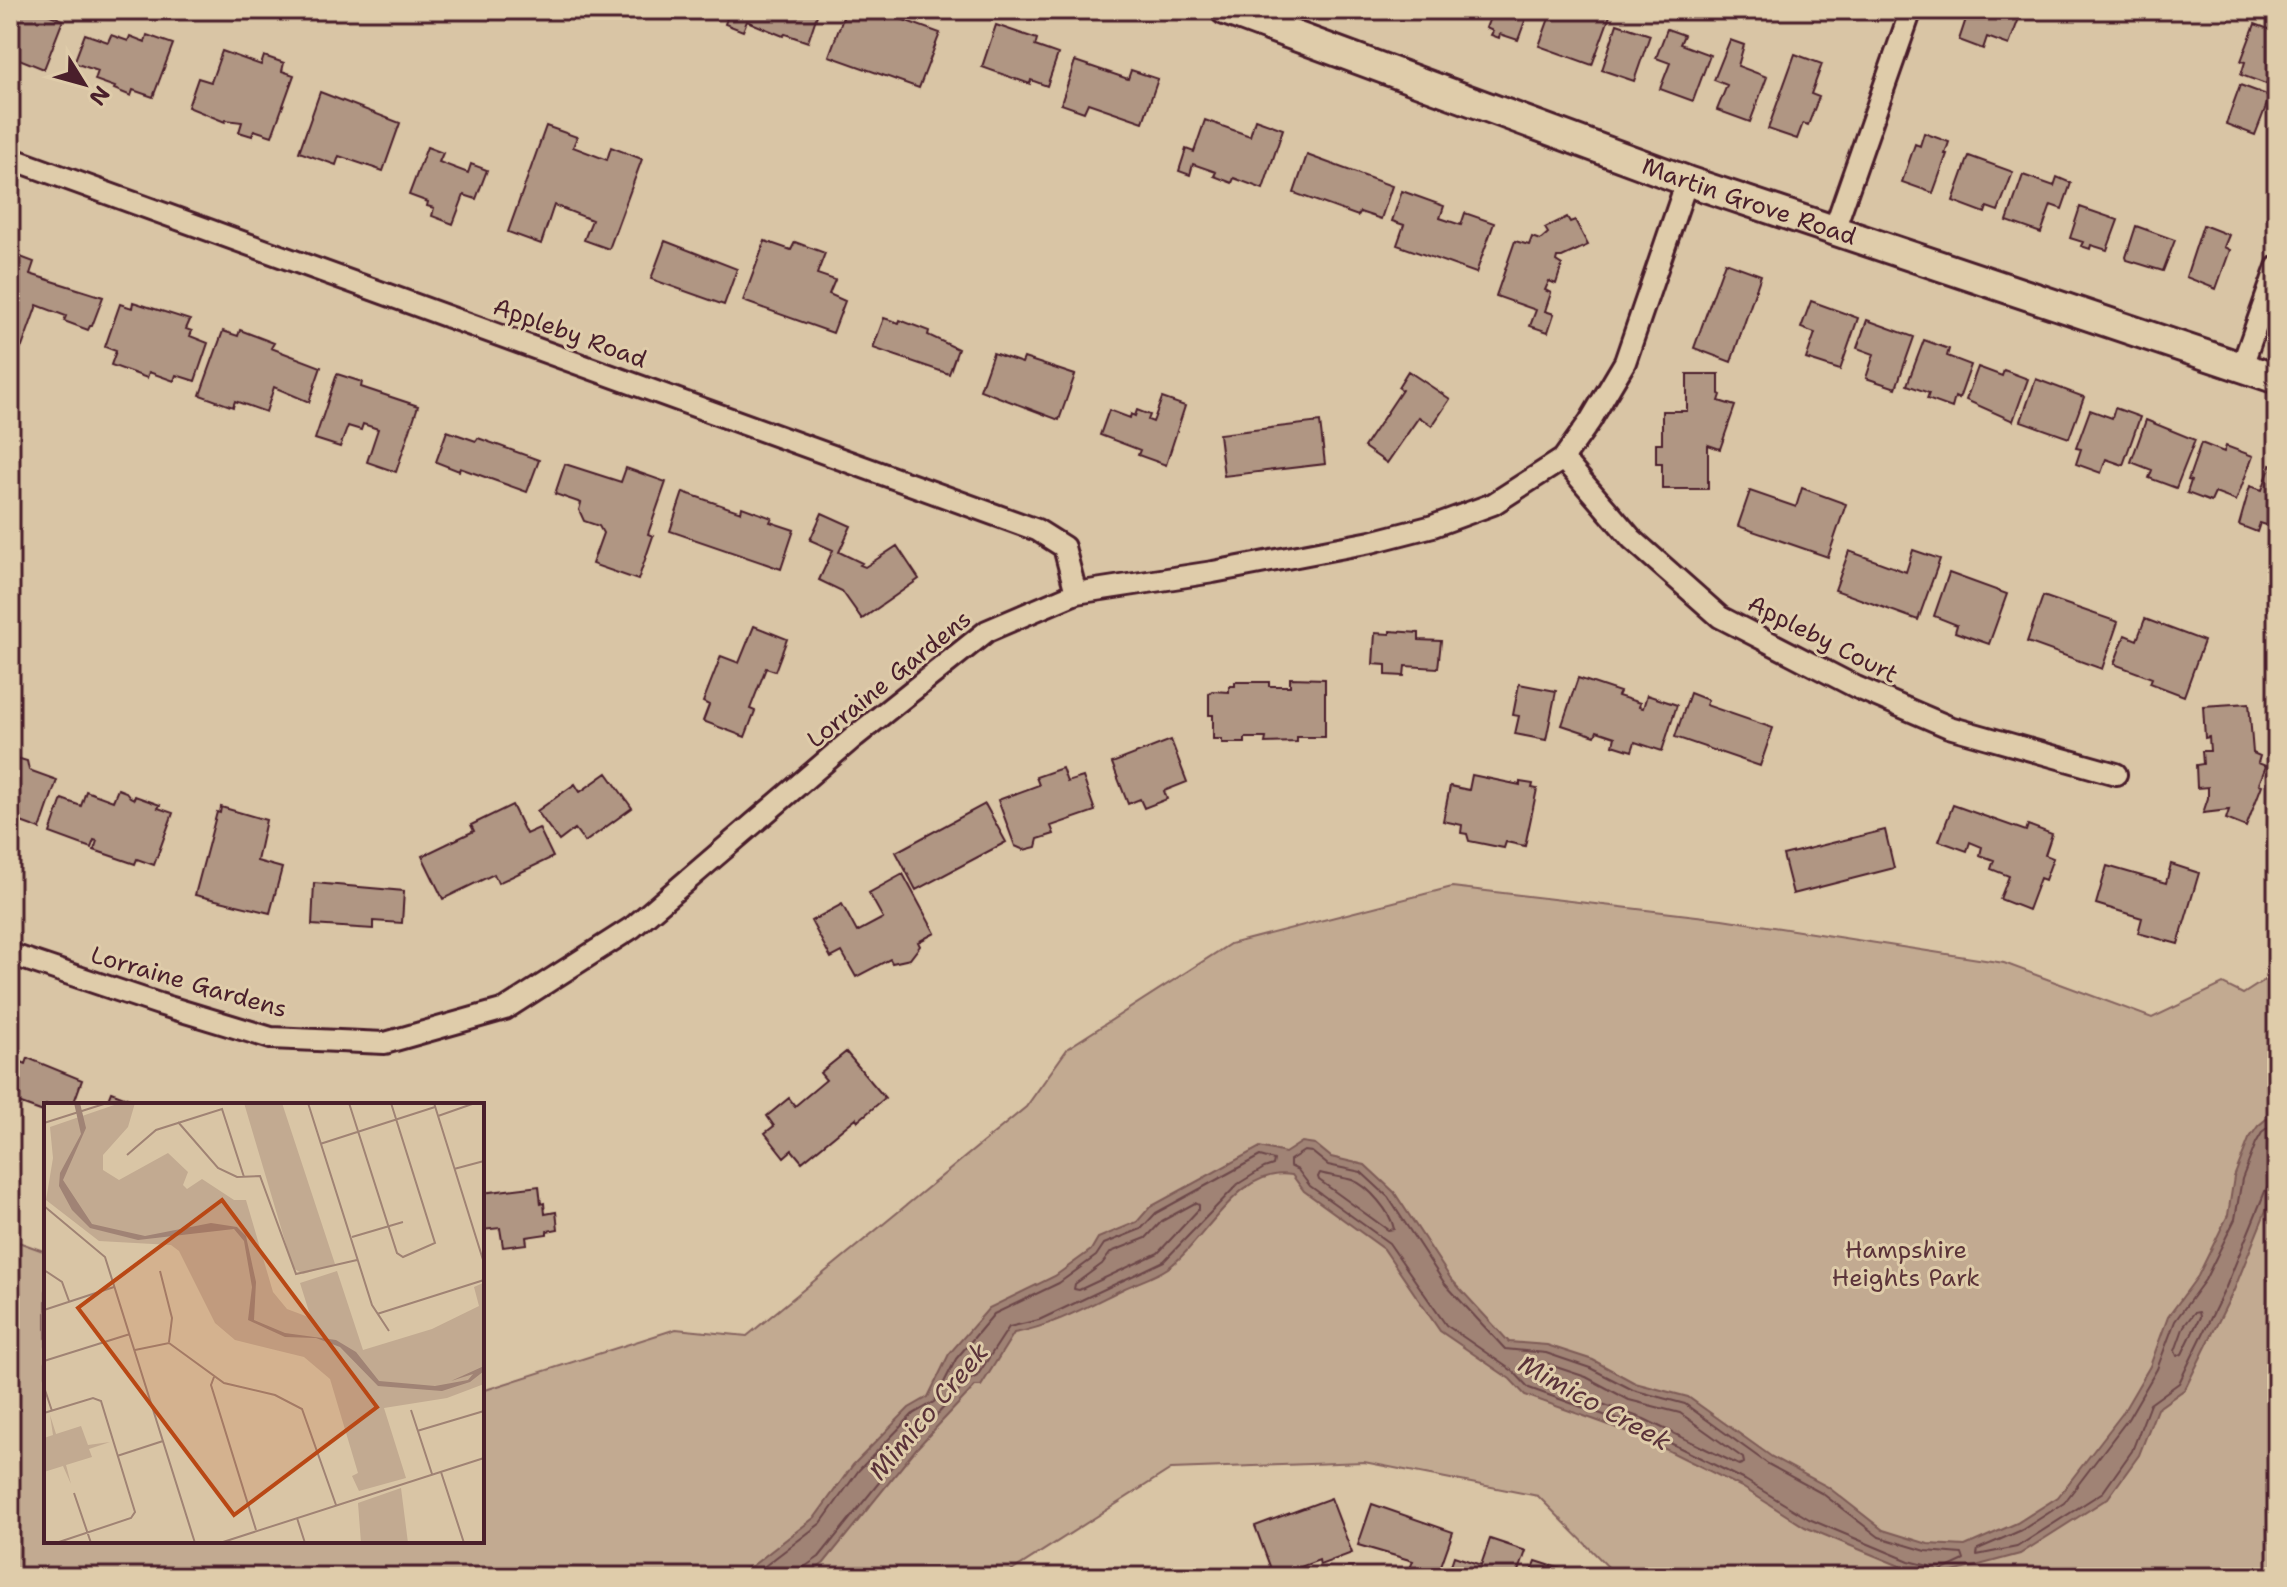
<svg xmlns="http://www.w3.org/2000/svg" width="2287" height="1587" font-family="'Shantell Sans',sans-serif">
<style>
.green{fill:#c2aa91;stroke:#86645e;stroke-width:2}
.water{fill:#a08375;stroke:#7e5b57;stroke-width:2}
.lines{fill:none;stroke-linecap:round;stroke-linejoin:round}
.shore{stroke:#6c4749;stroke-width:2}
.building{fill:#b09683;stroke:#4a1f2b;stroke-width:2}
.minor-casing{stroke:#4a1f2b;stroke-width:26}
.secondary-casing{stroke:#4a1f2b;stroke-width:34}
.minor{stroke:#dfccaa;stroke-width:20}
.secondary{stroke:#dfccaa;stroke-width:28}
.labels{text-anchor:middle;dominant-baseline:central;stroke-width:6;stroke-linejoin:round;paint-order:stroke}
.street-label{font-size:24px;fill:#4a1f2b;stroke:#dfccaa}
.park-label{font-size:24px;fill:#5c343a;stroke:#dfccaa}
.water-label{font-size:26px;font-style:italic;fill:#5b333a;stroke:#dfccaa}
.inset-road{fill:none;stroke:#a08374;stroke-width:2}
.view{fill:#b94815;fill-opacity:0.15;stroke:#b94815;stroke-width:4}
.inset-edge{fill:none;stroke:#4a1f2b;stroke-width:4}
</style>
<rect width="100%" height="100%" fill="#d9c5a5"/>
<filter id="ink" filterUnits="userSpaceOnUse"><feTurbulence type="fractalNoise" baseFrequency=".0125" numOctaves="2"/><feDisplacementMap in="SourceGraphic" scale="16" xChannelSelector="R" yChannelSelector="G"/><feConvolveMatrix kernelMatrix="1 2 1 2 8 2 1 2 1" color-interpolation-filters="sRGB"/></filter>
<g filter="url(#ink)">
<path class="green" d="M1452,887l270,32 282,44 148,55 71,-34 20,10 28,-18 6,-10v611l-660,-1 -79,-80 -174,-34 -193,7 -169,108h-992v-338l36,13v289h436v-150l194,-62 71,7 279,-229 42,-59 162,-104z"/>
<path class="water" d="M2277,1110v73l-43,107 -49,99 -28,20 -18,46 -31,43 -88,56 -82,22 -31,-7 -102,-42 -63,-40 -105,-52 -112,-40 -15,-16 -70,-48 -56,-82 -80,-58 -12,-16c-54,-10 -86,66 -124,93 -13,9 -30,14 -45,21 -35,17 -70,37 -109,44l-33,53h-6l-59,63 -92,114 -19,14h-84l31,-11 63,-49 38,-52 56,-57 19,-11 21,-43 40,-46 66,-32 36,-26 7,-12 39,-16 13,-15 110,-60 25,6 17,-11 13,2 16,13 34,8 29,27 57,87 58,63 38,3 46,15 42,23 53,14 84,60 56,30 55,43 45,14 37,2 52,-23 41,-26 64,-83 28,-48 18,-49 30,-41 30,-61 6,-38 15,-38 9,-13z"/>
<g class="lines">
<path class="shore" d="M2277,1121l-14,10 -7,12 -14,36 -7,40 -30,61 -30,41 -18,48 -29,50 -64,84 -42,27 -44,19 -1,6 40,-8 86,-55 29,-41 18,-47 29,-21 47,-96 40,-98 5,-5 6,-1
M1304,1151l8,1 16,13 33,7 27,25 57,87 60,65 41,4 44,15 43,22 52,14 83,60 55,30 56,43 47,14 36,3 2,6 -28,13 -7,-7 -20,-5 -100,-42 -64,-39 -105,-52 -111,-40 -15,-16 -68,-47 -57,-82 -79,-57 -12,-16 -8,-4v-6z
M1320,1173c10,3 22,4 32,7 17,6 39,33 42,49l-6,1 -69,-50 -1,-3z
M1195,1203l4,2v4l-41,44 -79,37 -5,-1 1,-5 27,-20 9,-12 35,-14 16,-17z
M2199,1312l1,5 -18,37 -5,2 -2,-5 9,-25 10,-13z
M1528,1362l16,1 42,14 43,23 51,13 63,45 1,5 -5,2 -95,-46 -109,-39 -11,-13z
M742,1577l15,-5 64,-49 38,-53 54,-56 21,-12 22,-43 38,-45 65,-31 37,-27 8,-12 37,-15 15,-16 104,-57 14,4 -1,5 -9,3 -26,16 -74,77 -125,59 -30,7 -32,49 -8,4 -59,64 -91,113 -16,11 -2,9"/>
</g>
<path class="building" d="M10,10l21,2 6,-2 26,10 -19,49 -30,-12 3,-8 -7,-3z
M730,10h81l7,2 -10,30 -23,-8 -2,2 -36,-15 -4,10 -18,-7z
M846,10h30l64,23 -21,55 -90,-32z
M1436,10h28l-3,9z
M1493,10h36l-11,30 -18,-6 -1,4 -8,-3 2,-4 -7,-3z
M1552,10h60l-20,55 -53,-19z
M1969,10h45l7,3 -12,32 -22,-8 -4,12 -24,-9z
M1617,24l33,11 -16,46 -32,-11z
M2255,24l22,8v29l-11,23 -25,-9 4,-13 -4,-1z
M996,25l41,14 -2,7 23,8 -11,32 -16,-6 -1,4 -48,-17z
M1667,29l17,6 -4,9 30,11 -17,46 -33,-12 10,-26 -14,-5z
M85,34l23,8 3,-7 17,6 2,-5 15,6 2,-7 26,9 -20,53 -20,-7 -2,6 -17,-7 1,-2 -20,-7 3,-9 -24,-8z
M1730,40l14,5 -6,21 29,11 -17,45 -33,-12 10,-25 -13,-5z
M222,51l39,14 3,-9 20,7 -2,8 12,4 -22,61 -18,-6 -2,6 -13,-4 3,-10 -16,-2 -1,2 -37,-15 10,-29 13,4z
M1795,54l27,10 -11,30 8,3 -11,28 -5,-2 -6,16 -29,-10z
M1075,61l53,18 3,-9 27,9 -15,43 -55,-19 -4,9 -23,-8z
M2240,85l30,11 -15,39 -29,-11z
M320,92l80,31 -17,48 -44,-15 -3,9 -37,-13z
M1255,119l28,10 -20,60 -29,-11 -2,5 -18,-7 2,-4 -23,-8 -3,11 -11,-4 7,-22 8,3 11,-32 45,16z
M546,126l31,11 -4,10 34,13 4,-13 31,12 -33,90 -25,-9 8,-20 -38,-15 -13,39 -33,-12z
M1924,133l25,9 -4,12h2l-14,39 -31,-11 13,-38 5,2z
M427,147l16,6 -4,9 29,11 3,-9 16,6 -11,29 -12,-4 -11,29 -21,-8 2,-8 -7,-2 1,-4 -19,-7z
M1307,155l85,31 -11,33 -21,-7 -2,4 -64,-23z
M1969,156l44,16 -15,39 -11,-4 -2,6 -32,-12z
M2023,175l31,11 3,-9 14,6 -9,26 -11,-4 -10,28 -34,-12z
M1402,191l42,15 -4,12 21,7 4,-12 29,10 -18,50 -79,-28 7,-20 -12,-4z
M2080,207l38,13 -11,30 -16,-5 -1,4 -9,-3 2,-4 -13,-4z
M1567,217l3,5 5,-2 13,25 -26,12h-5l-1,4 6,4 -6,19 -7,-3 -4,9 6,3 -6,18 9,3 -6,18 -18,-6 6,-16 -40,-14 19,-55 14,4 3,-8 8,3 8,-7 -3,-5z
M2203,225l26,10 -5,12 6,3 -14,39 -30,-12z
M2136,226l39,14 -12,31 -36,-11 -1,-3z
M665,241l72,28 -13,36 -73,-26z
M765,241l26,9 4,-8 30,11 -8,21 18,6 -6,14 16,7 -12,32 -90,-32z
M10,253l24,9 -4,12 73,23 -11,29h-2l-2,4 -24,-9 2,-5 -29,-11 -15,42 -12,-5z
M1725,262l36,13 -30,87 -37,-14z
M1811,301l47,17 -18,52 -34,-11 9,-26 -14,-5z
M133,302l57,18 -4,9 6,2 -2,5 18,7 -13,38 -19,-6 -2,6 -25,-9 -2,6 -36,-13 5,-14 -11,-4 15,-43 12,4z
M884,318l15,5 1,-3 29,11 -1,4 30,14 -9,25 -76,-26z
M1867,320l47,17 -18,51 -30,-10 8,-24 -17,-6z
M240,330l34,13 -3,5 50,19 -12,35 -35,-15 -8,25 -31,-11 -2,6 -33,-12 23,-64 15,5z
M1924,340l25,9 -2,7 24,9 -12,34 -4,-2 -3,11 -25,-9 2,-6 -22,-8z
M993,353l29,10 2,-5 51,17 -16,45 -79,-30z
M1978,367l24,9 2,-6 24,9 -15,42 -47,-21z
M1408,371l42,28 -18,27 -13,-9 -32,46 -23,-16 38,-57 -4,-3z
M337,374l25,8 -1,5 57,19 -22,66 -29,-10 11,-33 -15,-5 -2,6 -13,-4 -8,21 -25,-8z
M1687,374h32v20l2,1 -2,6 16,5 -15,43 -12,-4v44h-46v-26h-6v-20h6v-32h25z
M2036,379l48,18 -15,41 -48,-17z
M1162,398l23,8 -19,59 -28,-10 2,-5 -40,-15 9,-25 21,8 1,-4 4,2 2,-6 13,5 -2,5 5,2z
M2115,408l25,9 -17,48 -17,-6 -5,14 -25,-9 5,-15 -5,-1 14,-38 22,8z
M2146,420l49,20 -19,48 -27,-10 3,-8 -21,-8z
M1320,422l5,42 -101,12 -5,-42z
M447,431l29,10 2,-3 61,22 -12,32 -67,-24 -1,3 -23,-9z
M2201,443l23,9 2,-6 27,10 -17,45 -21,-8 -4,9 -24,-9 4,-12 -3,-1z
M565,464l56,18 5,-14 40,14 -18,52 5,2 -15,44 -46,-16 11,-31 -4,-7 -15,-5 -5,-11 2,-7 -26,-9z
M2271,465l6,2 -1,61 -16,-5 -3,9 -18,-7 11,-39 12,4z
M1802,488l44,16 -18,53 -90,-31 12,-35 46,16z
M683,492l58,20 1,-5 30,11 -2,4 24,8 -13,39 -111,-38z
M822,513l29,13 -12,26 23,11 -2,2 5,2 32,-21 22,33 -57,40 -20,-28 -23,-11 14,-30 -23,-10z
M1913,550l27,9 -22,61 -83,-30 14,-39 57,21z
M1949,573l58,21 -18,50 -34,-12 2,-7 -23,-9z
M2043,596l75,26 -16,47 -75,-27z
M2145,619l59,22 -20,55 -34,-13 2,-5 -38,-14 11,-29 12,5z
M754,626l33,13 -12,32 -9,-3 -16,41 5,2 -10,26 -42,-16 6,-16 -6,-3 18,-46 18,7z
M1390,631l29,2v7l22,1 -3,27 -33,-2 -1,10 -18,-1v-10l-13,-1 2,-31 15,1z
M1290,678l35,1v58h-28v5l-32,1 1,-5h-21v5h-23v-4h-9v-24h-4v-21l3,-3 17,1v-6h6v-4h34v4h21z
M1578,678l42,14 -2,4 22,7 -1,4 4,1 4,-13 30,10 -15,46 -27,-9 -3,9 -19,-6 2,-8 -18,-6 -2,5 -33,-11z
M1519,684l37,7 -10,49 -31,-6 4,-18 -6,-1z
M1690,693l18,7 -2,5 67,23 -13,38 -85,-29z
M2249,703l4,50 7,3 -2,7 8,3 -7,18 3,1 -16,42 -20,-8 3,-9 -26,3 5,-15v-11l-11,1 -1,-23 7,-1 -1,-13h8l-1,-14 -4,1 -2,-32z
M1171,740l16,42 -23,9 3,8 -23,9 -4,-9 -12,5 -16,-41z
M10,756l17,5 2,9 28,10 -17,49 -30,-11z
M1062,768l5,14 16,-5 12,34 -44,15 3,8 -16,5 -2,8 -12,3 -9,-4 -17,-46 41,-15 -3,-8z
M607,773l25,35 -47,34 -10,-13 -16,12 -22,-30 38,-27 5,8z
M1472,775l48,10v-3l13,2 -1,4 5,1 -12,57 -19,-4 -2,6 -35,-7 -2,-7 -6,-1 1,-8 -19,-4 7,-35 19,4z
M118,789l8,3 4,5 4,2 1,-3 25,9 -2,3 15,5 -19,52 -17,-6 -2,5 -41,-14 3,-9 -3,-1 -3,8 -41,-15 12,-34 19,7 5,-15 27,10z
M985,804l21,38 -90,48 -20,-38z
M512,805l14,29 13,-6 14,29 -55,26 -4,-9 -51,25 -21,-43 52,-25 -3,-6z
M1953,805l73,26 2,-6 24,9 -7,21 8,3 -8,22 -5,-2 -12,32 -28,-11 9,-23 -18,-7 3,-9 -14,-5 2,-8 -12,-5 -3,9 -28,-10z
M221,807l45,13 -9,41 25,7 -12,45 -75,-18 22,-83 3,1z
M1885,830l9,38 -101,26 -10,-39z
M2171,864l28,9 -21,71 -40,-11 4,-15 -46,-14 11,-38 59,17z
M903,874l32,59 -17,9 2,4 -10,13 -18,4 -2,-4 -34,18 -14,-25 -11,6 -20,-37 31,-17 15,28 26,-14 -14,-25z
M314,883l90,8 -2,32 -29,-2v8l-61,-4z
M846,1052l39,46 -27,23 -2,-3 -54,44 -10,-12 -8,7 -19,-24 9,-7 -7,-10 22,-18 6,8 31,-26 -6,-7z
M10,1057l16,7 2,-6 54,22 -9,25h-27v8l-33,-12 2,-8 -5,-2z
M111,1092l34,13h-39z
M539,1186l2,18 3,-1 1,11 11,-2 2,17 -11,2v3l-21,3 1,7 -24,3 -3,-19 -18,2v-37z
M1331,1498l21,55 -32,12 -1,-5 -45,17 -19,-51z
M1372,1504l81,28 -16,45h-10l-18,-6 4,-10 -55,-16z
M1490,1539l36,12 -9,26h-70l7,-21 27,9z
M1536,1561l25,8 -2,8h-32l3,-1z"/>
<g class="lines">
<g class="minor-casing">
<path id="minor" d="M10,158l1027,372 27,17 12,46
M1834,230l77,-220
M2242,366l35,-99
M1563,459l69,80 88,78 136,70 93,40 167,47
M10,954l149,50 112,34 114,5 120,-34 128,-82 220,-189 134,-107 89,-38 137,-21 158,-30 62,-16 60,-22 70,-45 27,-38 35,-59 62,-181"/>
</g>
<g class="secondary-casing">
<g id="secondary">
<path id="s1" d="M1225,10l462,171 590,198"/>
</g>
</g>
<use href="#minor" class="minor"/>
<use href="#secondary" class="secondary"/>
</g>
</g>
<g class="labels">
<g class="street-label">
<text stroke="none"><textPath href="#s1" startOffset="558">Martin Grove Road</textPath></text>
<text transform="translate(570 333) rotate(20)">Appleby Road</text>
<text transform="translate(1823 639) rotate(27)">Appleby Court</text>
<text transform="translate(889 679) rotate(-39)">Lorraine Gardens</text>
<text transform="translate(189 982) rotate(16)">Lorraine Gardens</text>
</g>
<g class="park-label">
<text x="1906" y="1250">Hampshire<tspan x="1906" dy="28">Heights Park</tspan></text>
</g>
<g class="water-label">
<text transform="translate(1595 1402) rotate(29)">Mimico Creek</text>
<text transform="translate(928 1411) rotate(-50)">Mimico Creek</text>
</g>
</g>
<g transform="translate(44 1103)">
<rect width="440" height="440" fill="#d9c5a5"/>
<path d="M76,0h15l-7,24 -25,28v15l16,10 49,-27 20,19 -5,13 4,4 15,-10 32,21h12l27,92 14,17 24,9 -11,-35 37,-12 26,79 69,-21 47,-23 -5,-19 9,-4 1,101 -37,14 -63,10 22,70 -47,13 -7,-15 6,-3 -28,-94 -26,-22 -69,-17 -20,-17 -36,-72 -8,-6 -72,-4 -53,-41 7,-42 -3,-31zM200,0h38l53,161 -32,10 -10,-6zM6,312l6,19 25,-8 7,19 22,-3 -21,7 3,8 -26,8 5,19 -8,-18 -19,6v-34l9,-3zM357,385l7,55h-47l-3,-40z" fill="#c2aa91"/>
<path d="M30,0h6l6,25 -23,52 29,44 53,12 66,-13 26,4 9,9 10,46 -2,38 31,13 51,7 20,12 23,29 56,5 33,-6 5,-6 -22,7 33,-15v5l-14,11 -28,9 -64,-5 -38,-39 -24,-9 -31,-1 -37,-17 4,-33 -8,-46 -10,-12 -96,11 -48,-12 -18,-18 -13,-24 1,-13 21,-39z" fill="#a08375"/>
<path class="inset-road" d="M264,0l64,202 17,26M305,0l48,150 6,4 32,-14 -44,-140M390,0l50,160M394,13l37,-13M134,19l40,46 19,9 23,-1 36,98 61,-14M0,20l63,-20M276,41l115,-37M83,52l29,-25 66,-21 22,68M410,66l30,-8M0,103l61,51 90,286M308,134l51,-15M0,167l18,12 7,19M116,168l12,47 -3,24M0,207l70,-23M333,211l107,-34M91,247l34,-7 55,40 51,12 27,14 34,96M0,258l86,-27M170,274l-3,8 45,145M0,284l8,24M367,307l21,64M0,310l49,-15 8,3 34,111 -4,6 -75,25M373,328l67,-20M73,353l46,-15M397,369l23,71M30,390l17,50M253,415l8,25M176,440l264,-85"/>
<path class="view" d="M178,97l155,207 -143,108 -156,-207z"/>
<rect width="440" height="440" class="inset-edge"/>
</g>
<rect width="2287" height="1587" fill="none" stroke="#dfccaa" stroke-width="40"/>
<rect x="20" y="20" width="2247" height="1547" fill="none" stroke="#4a1f2b" stroke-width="3" filter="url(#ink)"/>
<g transform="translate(84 84) rotate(127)" stroke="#dfccaa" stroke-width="6" paint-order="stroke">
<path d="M0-6L14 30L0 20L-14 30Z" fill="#4a1f2b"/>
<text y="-12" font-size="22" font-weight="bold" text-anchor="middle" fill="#4a1f2b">N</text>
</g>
</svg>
